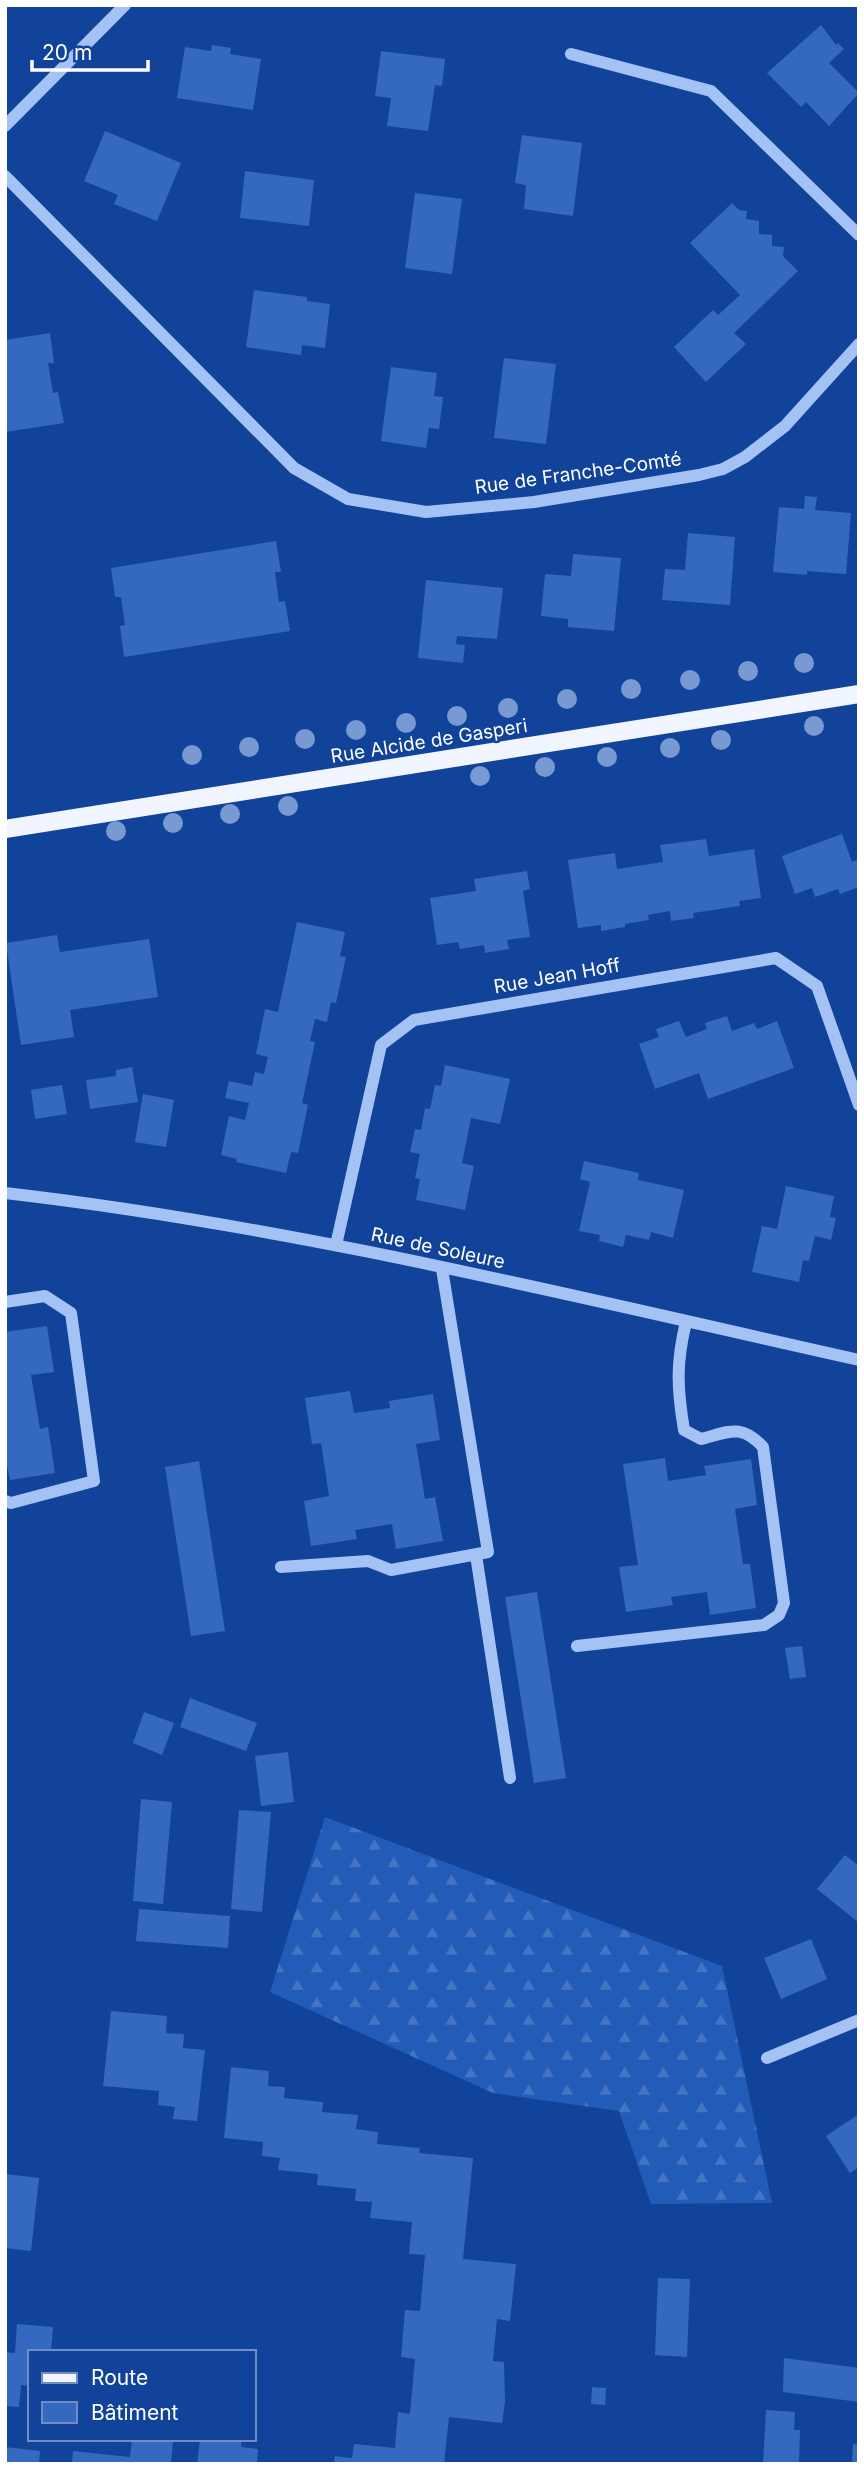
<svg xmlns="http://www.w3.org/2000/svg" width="864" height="2469" font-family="Inter,sans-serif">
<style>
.forest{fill:url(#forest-firs)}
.building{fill:#3569c0}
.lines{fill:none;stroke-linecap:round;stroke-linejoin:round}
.minor{stroke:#a4c2f4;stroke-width:12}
.major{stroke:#f1f5ff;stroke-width:18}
.tree{fill:#7899d1}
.labels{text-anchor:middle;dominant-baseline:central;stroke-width:5;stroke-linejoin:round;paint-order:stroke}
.street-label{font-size:19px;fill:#fff;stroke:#11439a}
</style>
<defs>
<pattern id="forest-firs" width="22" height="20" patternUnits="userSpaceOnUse" patternTransform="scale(1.75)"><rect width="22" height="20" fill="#235bb8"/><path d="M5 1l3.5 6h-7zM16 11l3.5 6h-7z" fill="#4474c3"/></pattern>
</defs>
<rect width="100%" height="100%" fill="#11439a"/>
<path class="forest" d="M325,1817l397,149 50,237 -121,1 -32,-93 -126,-18 -223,-101z"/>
<path class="building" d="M821,25l15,20 2,-2 6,6 -15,14 30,30 -30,33 -23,-24 -5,5 -34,-34z
M212,45l19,3 -1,6 31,5 -8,51 -76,-12 8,-51 26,4z
M381,51l64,8 -3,27 -7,-1 -7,46 -41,-5 4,-28 -16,-2z
M105,131l76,32 -24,58 -43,-17 4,-9 -34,-14z
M522,135l60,8 -9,73 -49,-7 2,-24 -11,-2z
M245,171l69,9 -5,46 -69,-8z
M415,193l47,6 -10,75 -47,-6z
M732,203l7,7 8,1 -1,8 13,2v13l13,1v11l12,1 -1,9 15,15 -64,62 12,11 -40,38 -32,-35 39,-37 5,5 22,-20 -50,-52z
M254,290l53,7v4l23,3 -5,44 -23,-3 -1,10 -55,-8z
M50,333l4,30h-6l5,30 5,-1 6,31 -59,9v-92z
M504,358l52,6 -10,80 -52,-6z
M391,367l46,6 -3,23 9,1 -4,32 -10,-1 -3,20 -45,-7z
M805,496l12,1 -2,13 36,3 -5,61 -39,-3v4l-34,-3 6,-65 25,2z
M688,533l47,4 -5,68 -68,-5 3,-31 20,1z
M276,541l5,31h-6l4,30 6,-1 5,30 -166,26 -4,-31 5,-1 -4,-28h-6l-4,-29z
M573,554l48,4 -7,73 -46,-4v-8l-27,-3 4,-42 26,2z
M426,580l77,8 -6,51 -40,-3 -1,8 9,1 -2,18 -45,-5z
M842,834l10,28 7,-3v28l-19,7 -2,-5 -23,8 -3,-9 -17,6 -13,-38z
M706,839l3,17 45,-7 7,49 -22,3 1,5 -47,7 1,5 -23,3 -1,-10 -22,4 1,5 -24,4v3l-24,4v-6l-23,3 -10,-68 47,-7 2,16 46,-7 -3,-17z
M527,871l3,18 -7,2 7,46 -23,3 2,9 -24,4 -1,-8 -24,4 -2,-7 -21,3 -7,-47 46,-7 -2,-12z
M297,922l48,10 -5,24 6,1 -10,46 -5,-1 -4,20 -12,-3 -5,22 5,1 -13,61 6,2 -10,48 -7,-1 -5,21 -50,-11 1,-3 -16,-4 8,-39 16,4 4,-17 -24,-5 4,-17 23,5 3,-14 9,2 4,-17 -12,-3 9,-45 13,3z
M57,935l3,17 89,-13 9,58 -88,13 4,27 -53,8 -15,-102z
M727,1016l5,15 22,-8 3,6 20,-8 17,47 -86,31 -9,-26 -44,16 -16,-45 20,-7 -3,-8 23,-8 7,16 21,-8 -2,-6z
M445,1065l65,14 -10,45 -29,-6 -9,45 12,3 -9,44 -49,-10 4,-21 -5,-1 5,-24 -10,-2 5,-23 6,1 4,-22 5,1 5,-24 6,1z
M132,1067l6,35 -48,7 -4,-29 30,-4v-6z
M62,1085l5,29 -32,5 -4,-29z
M143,1094l31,6 -8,47 -31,-5z
M584,1161l55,12 -1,7 46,10 -11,48 -22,-6 -2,8 -23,-5 -3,12 -24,-6 1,-6 -21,-4 11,-49 -10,-3z
M786,1186l48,10 -4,21 6,1 -5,22 -16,-4 -6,25 -6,-1 -4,22 -47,-10 10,-46 15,3z
M47,1326l7,46 -23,3 9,54 8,-2 7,46 -45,7 -5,-24v-124z
M350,1391l4,22 36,-5 -1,-7 44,-7 7,46 -24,4 9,55 10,-2 8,44 -47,8 -4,-25 -37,6 2,9 -46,7 -7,-45 25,-5 -8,-53 -9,1 -7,-46z
M665,1458l3,23 38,-6 -2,-9 47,-7 6,46 -22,4 8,55h7l6,44 -46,7 -3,-23 -36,5 2,8 -47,7 -7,-45 19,-2 -15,-101z
M199,1461l26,170 -34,5 -26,-169z
M537,1592l29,186 -32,5 -29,-186z
M802,1646l4,31 -16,2 -5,-31z
M190,1698l67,25 -11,28 -66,-24z
M144,1712l30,11 -12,32 -29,-12z
M288,1752l6,50 -33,4 -6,-50z
M141,1799l31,3 -9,102 -30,-3z
M239,1810l32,2 -9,100 -31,-3z
M845,1855l14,11v57l-42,-34z
M139,1909l91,7 -2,32 -92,-7z
M811,1939l16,40 -46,20 -17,-41z
M111,2011l56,5 -1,17 18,1 -1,14 22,2 -8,71 -24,-2 2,-12 -17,-2 1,-14 -56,-5z
M231,2067l38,4 -1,15 17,1 -1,11 39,4 -1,10 36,3 -2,14 22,3 -1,12 43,4 -1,5 54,5 -10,101 53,5 -6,57 -13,-2 -4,42 11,1 1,40 -3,21 -53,-6 -5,47h-110l1,-8 17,2 2,-14 41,4 3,-36 12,2 5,-55 -14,-2 4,-47 15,1 5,-56 -16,-1 3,-32 -42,-4 2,-16 -17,-1 1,-12 -39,-4 1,-11 -40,-4 2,-12 -18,-2 1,-14 -39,-4z
M859,2114v53l-9,6 -24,-37z
M5,2174l34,4 -8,73 -26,-3z
M658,2278l32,1 -3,78 -32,-2z
M17,2324l36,3 -2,25h-21v34l-9,-1 -2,22 -14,-1v-54l10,1z
M784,2358l75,10v34l-76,-10z
M592,2387l14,1 -1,17 -14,-1z
M766,2410l29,2 -1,18h6l-1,34h-36z
M148,2439h25l-2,25h-99l1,-13 57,6 2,-17z
M200,2439h42l-1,8 17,2 -1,15h-60z
M853,2444l6,1v19h-7z
M5,2447l35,4 -1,13h-34z"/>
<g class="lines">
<path class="minor" d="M571,54l140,37 148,144
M5,126l120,-121
M5,176l289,292 54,31 78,13 108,-10 165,-27 24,-6 22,-12 40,-31 74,-82
M5,1193c288,33 571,104 854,167
M336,1245l45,-200 33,-25 362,-62 41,28 42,119
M5,1302l40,-6 26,17 23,168 -83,22 -6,-2
M476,1555l34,223
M281,1567l87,-6 23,9 97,-18 -46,-283
M577,1646l187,-21 15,-10 5,-12 -21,-156c-22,-24 -34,-15 -62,-8l-17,-9c-7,-42 -8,-67 2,-108
M767,2058l92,-38"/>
<path class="major" d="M5,829l854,-135"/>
</g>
<g class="tree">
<circle cx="804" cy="663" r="10"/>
<circle cx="748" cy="671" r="10"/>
<circle cx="690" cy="680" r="10"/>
<circle cx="631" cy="689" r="10"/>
<circle cx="567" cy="699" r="10"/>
<circle cx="508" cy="708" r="10"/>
<circle cx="457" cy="716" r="10"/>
<circle cx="406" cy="723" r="10"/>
<circle cx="814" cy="726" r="10"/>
<circle cx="356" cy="730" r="10"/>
<circle cx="305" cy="739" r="10"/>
<circle cx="721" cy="740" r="10"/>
<circle cx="249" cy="747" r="10"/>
<circle cx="670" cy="748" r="10"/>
<circle cx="192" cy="755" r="10"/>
<circle cx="607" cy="757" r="10"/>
<circle cx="545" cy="767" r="10"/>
<circle cx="480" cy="776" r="10"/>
<circle cx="288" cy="806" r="10"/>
<circle cx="230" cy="814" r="10"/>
<circle cx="173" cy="823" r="10"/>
<circle cx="116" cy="831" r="10"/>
</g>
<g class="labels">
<g class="street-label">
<text transform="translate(578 473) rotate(-8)">Rue de Franche-Comté</text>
<text transform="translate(429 741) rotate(-9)">Rue Alcide de Gasperi</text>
<text transform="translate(557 976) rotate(-10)">Rue Jean Hoff</text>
<text transform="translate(438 1248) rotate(12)">Rue de Soleure</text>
</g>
</g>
<rect width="864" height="2469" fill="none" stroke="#ffffff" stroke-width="14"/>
<rect x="28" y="2350" width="228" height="91" fill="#11439a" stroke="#708ec2" stroke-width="2"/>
<rect x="42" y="2373" width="35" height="10" fill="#f1f5ff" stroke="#708ec2" stroke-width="2"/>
<text x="91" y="2385" font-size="21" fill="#ffffff">Route</text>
<rect x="42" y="2402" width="35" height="21" fill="#3569c0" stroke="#708ec2" stroke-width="2"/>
<text x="91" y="2420" font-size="21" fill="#ffffff">Bâtiment</text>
<path d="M32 60v10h116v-10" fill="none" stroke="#ffffff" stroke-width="3.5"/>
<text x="42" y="60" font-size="21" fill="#ffffff" stroke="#11439a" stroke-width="5" paint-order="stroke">20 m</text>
</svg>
